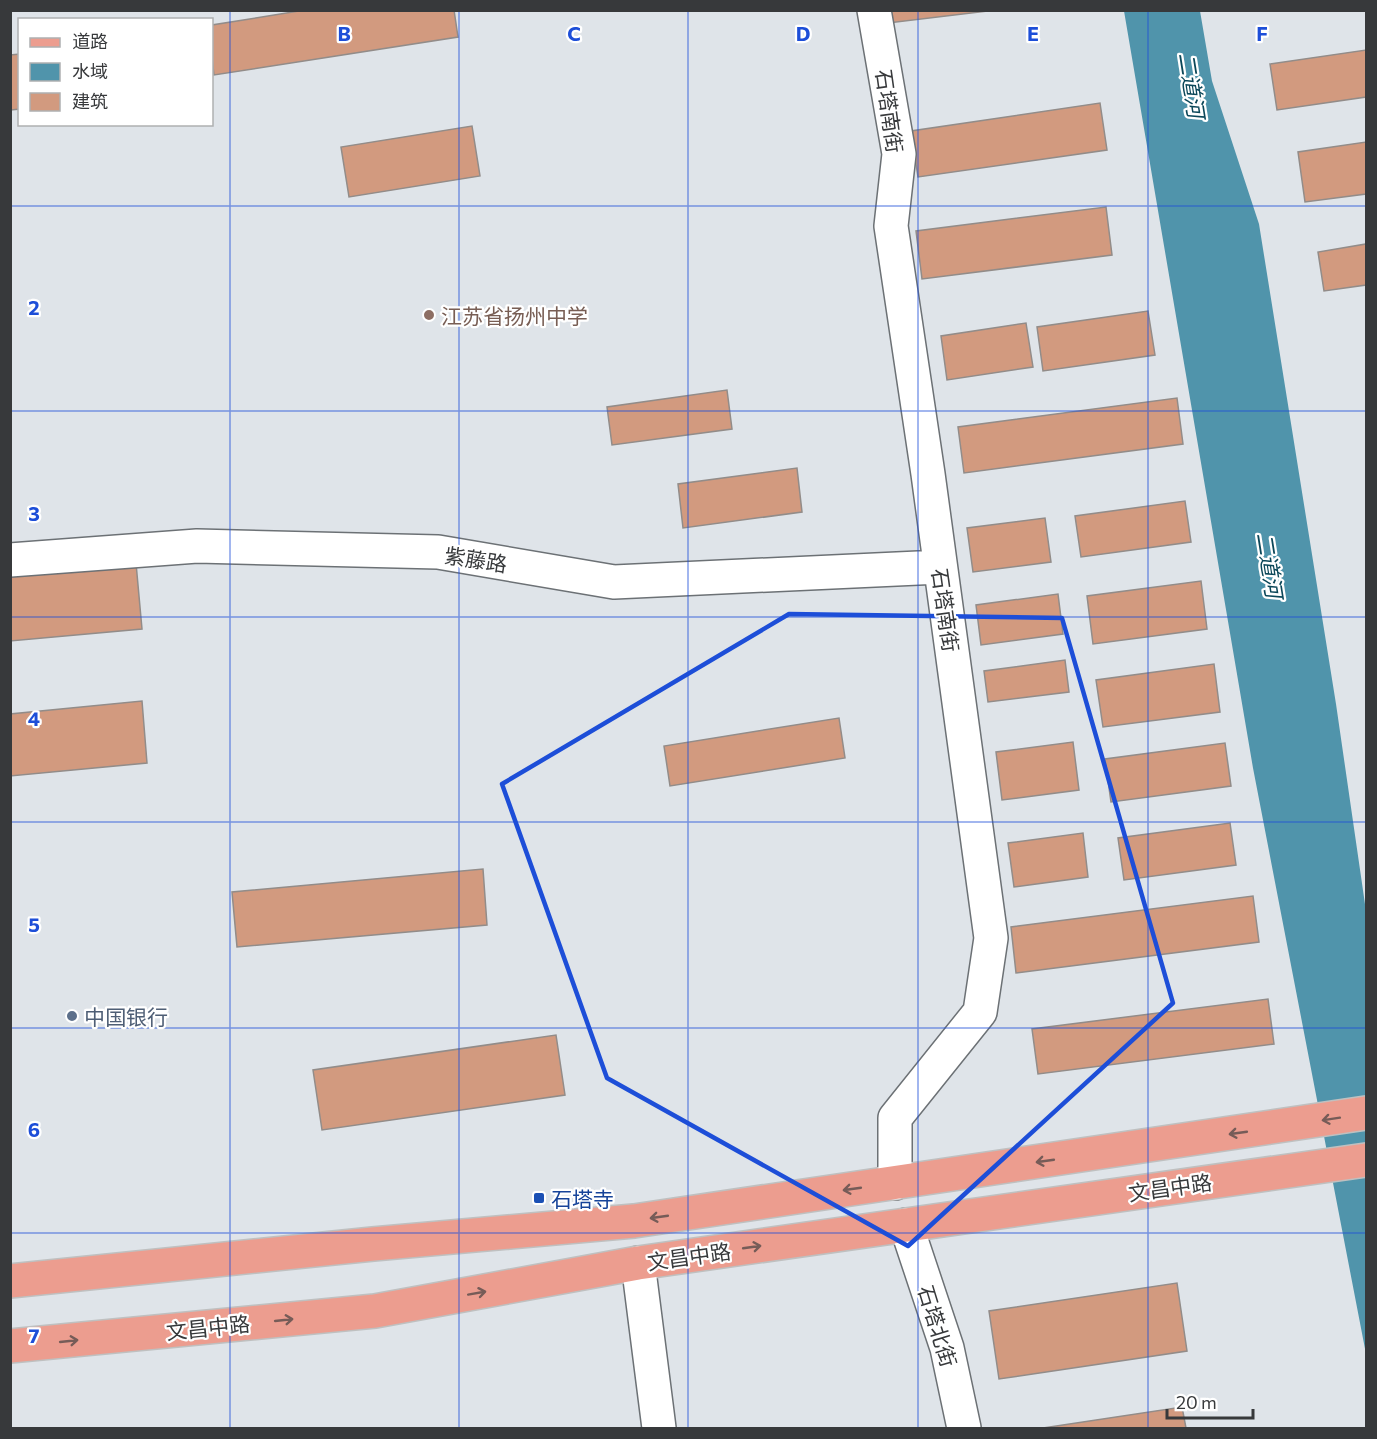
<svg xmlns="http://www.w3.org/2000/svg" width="1377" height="1439" font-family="Commissioner,'Noto Sans SC',sans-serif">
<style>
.water{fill:#5094ab}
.building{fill:#d29a7f;stroke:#928c89;stroke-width:1.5}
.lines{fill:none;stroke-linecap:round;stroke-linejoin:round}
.street-casing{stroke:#6c7175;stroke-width:36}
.primary-casing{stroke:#bfc0c0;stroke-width:36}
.street{stroke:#fff;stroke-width:33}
.primary{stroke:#ec9d8f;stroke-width:33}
.oneway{stroke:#765c58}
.marked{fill:none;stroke:#1d4ed8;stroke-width:4.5;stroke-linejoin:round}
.grid{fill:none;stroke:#1d4ed8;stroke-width:1.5;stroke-opacity:0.55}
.education-dot{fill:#8d6e63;stroke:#fff;stroke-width:2}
.service-dot{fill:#5c6f8a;stroke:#fff;stroke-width:2}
.transit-dot{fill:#1a4fb4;stroke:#fff;stroke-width:2}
.labels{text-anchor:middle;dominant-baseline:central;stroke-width:4.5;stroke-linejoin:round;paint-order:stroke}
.street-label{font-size:21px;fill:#37393b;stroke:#fff}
.education-label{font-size:21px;fill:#785e54;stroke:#fff;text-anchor:start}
.service-label{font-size:21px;fill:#4e5e75;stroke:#fff;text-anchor:start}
.transit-label{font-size:21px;fill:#164399;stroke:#fff;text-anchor:start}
.water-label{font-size:22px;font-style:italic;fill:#0b4759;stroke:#fff}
.grid-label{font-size:20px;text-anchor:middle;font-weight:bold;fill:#1d4ed8;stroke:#fff;stroke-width:4.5;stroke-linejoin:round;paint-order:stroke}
</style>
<rect width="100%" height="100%" fill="#dfe4e9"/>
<path class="water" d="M1124,11h76l12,70 47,143 77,480 30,207v443l-113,-586z"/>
<path class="building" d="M305,10h149l4,27 -244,38 -2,-17v-33z
M879,10h117l-116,14z
M1366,50v47l-89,13 -7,-46z
M20,54v55l-9,1 -1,-55z
M1100,103l7,47 -189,27 -7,-46z
M472,126l8,50 -131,21 -8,-50z
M1366,142v52l-61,8 -7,-50z
M1106,207l6,48 -190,24 -6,-48z
M1366,244v41l-42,6 -6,-39z
M1148,311l7,44 -112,16 -6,-44z
M1026,323l7,44 -86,13 -6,-44z
M727,390l5,39 -120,16 -5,-38z
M1177,398l6,46 -219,29 -6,-46z
M797,468l5,44 -119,16 -5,-44z
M1185,501l6,41 -110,15 -6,-41z
M1045,518l6,44 -78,10 -6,-44z
M136,563l6,66 -132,12v-66z
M1201,581l6,48 -114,15 -6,-48z
M1058,594l5,40 -82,11 -5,-40z
M1065,660l4,32 -81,10 -4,-31z
M1214,664l6,48 -117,15 -7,-47z
M142,701l5,62 -137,13v-62z
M839,718l6,40 -175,28 -6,-40z
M1073,742l6,48 -77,10 -6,-48z
M1225,743l6,43 -120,16 -6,-43z
M1230,823l6,42 -112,15 -6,-42z
M1083,833l5,44 -74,10 -6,-44z
M483,869l4,56 -250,22 -5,-55z
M1253,896l6,46 -243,31 -5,-46z
M1268,999l6,45 -236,30 -6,-45z
M556,1035l9,60 -243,35 -9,-60z
M1177,1283l10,68 -188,28 -10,-68z
M1182,1407l4,21h-143z"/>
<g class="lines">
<g class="street-casing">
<path id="street" d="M874,10l25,144 -8,72 37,248 63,464 -11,74 -85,106v65
M10,560l187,-14 241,6 176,30 326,-15
M906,1225l41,123 17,80
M638,1263l21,165"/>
</g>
<g class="primary-casing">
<path id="primary" d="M10,1281l363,-37 261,-23 732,-108
M10,1346l365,-35 263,-48 728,-103"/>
</g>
<use href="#street" class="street"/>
<use href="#primary" class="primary"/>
</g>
<defs><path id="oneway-shaft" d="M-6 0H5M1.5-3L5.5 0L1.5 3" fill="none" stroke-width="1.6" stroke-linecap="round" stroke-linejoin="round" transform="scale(1.5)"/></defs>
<g class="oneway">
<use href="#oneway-shaft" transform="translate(1331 1119) rotate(171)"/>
<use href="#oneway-shaft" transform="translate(1238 1133) rotate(172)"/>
<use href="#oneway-shaft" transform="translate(1045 1161) rotate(172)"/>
<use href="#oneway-shaft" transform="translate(852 1189) rotate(172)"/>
<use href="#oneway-shaft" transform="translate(659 1217) rotate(172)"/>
<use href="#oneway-shaft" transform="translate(752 1247) rotate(-8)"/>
<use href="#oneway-shaft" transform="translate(477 1293) rotate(-10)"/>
<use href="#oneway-shaft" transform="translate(284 1320) rotate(-6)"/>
<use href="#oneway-shaft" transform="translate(69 1341) rotate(-6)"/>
</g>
<path class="marked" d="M789,614l273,4 111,385 -265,243 -301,-168 -105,-294z"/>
<path class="grid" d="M230,10v1418M459,10v1418M688,10v1418M918,10v1418M1148,10v1418M10,206h1356M10,411h1356M10,617h1356M10,822h1356M10,1028h1356M10,1233h1356"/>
<circle class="education-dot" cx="429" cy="315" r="6"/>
<circle class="service-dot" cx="72" cy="1016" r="6"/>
<rect class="transit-dot" x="533" y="1192" width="12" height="12" rx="3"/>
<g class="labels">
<g class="street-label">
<text transform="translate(890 111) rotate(82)">石塔南街</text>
<text transform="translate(476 559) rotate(9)">紫藤路</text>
<text transform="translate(946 610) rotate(82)">石塔南街</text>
<text transform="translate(1170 1187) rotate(-8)">文昌中路</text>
<text transform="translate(689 1256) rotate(-8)">文昌中路</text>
<text transform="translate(938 1326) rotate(73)">石塔北街</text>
<text transform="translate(208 1327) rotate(-6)">文昌中路</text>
</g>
<g class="education-label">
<text x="441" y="315">江苏省扬州中学</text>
</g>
<g class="service-label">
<text x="84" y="1016">中国银行</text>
</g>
<g class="transit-label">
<text x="551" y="1198">石塔寺</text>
</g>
<g class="water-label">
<text transform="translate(1192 85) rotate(81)">二道河</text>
<text transform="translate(1270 565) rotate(81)">二道河</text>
</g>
</g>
<g class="grid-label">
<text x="344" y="41">B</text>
<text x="574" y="41">C</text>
<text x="803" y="41">D</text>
<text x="1033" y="41">E</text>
<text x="1262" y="41">F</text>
<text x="34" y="315">2</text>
<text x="34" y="521">3</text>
<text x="34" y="726">4</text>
<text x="34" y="932">5</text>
<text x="34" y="1137">6</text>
<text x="34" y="1343">7</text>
</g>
<rect width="1377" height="1439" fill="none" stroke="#37393b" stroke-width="24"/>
<rect x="18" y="18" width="195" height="108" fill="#ffffff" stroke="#afb0b1" stroke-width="1.5"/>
<rect x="30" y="38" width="30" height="9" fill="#ec9d8f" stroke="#afb0b1" stroke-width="1.5"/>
<text x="72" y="48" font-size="18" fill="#37393b">道路</text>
<rect x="30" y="63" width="30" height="18" fill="#5094ab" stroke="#afb0b1" stroke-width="1.5"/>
<text x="72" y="78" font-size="18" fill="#37393b">水域</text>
<rect x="30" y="93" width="30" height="18" fill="#d29a7f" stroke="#afb0b1" stroke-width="1.5"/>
<text x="72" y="108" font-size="18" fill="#37393b">建筑</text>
<path d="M1167 1409v9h86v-9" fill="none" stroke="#37393b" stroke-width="3"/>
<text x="1176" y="1409" font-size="18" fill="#37393b" stroke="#ffffff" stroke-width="4.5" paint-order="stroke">20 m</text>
</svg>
